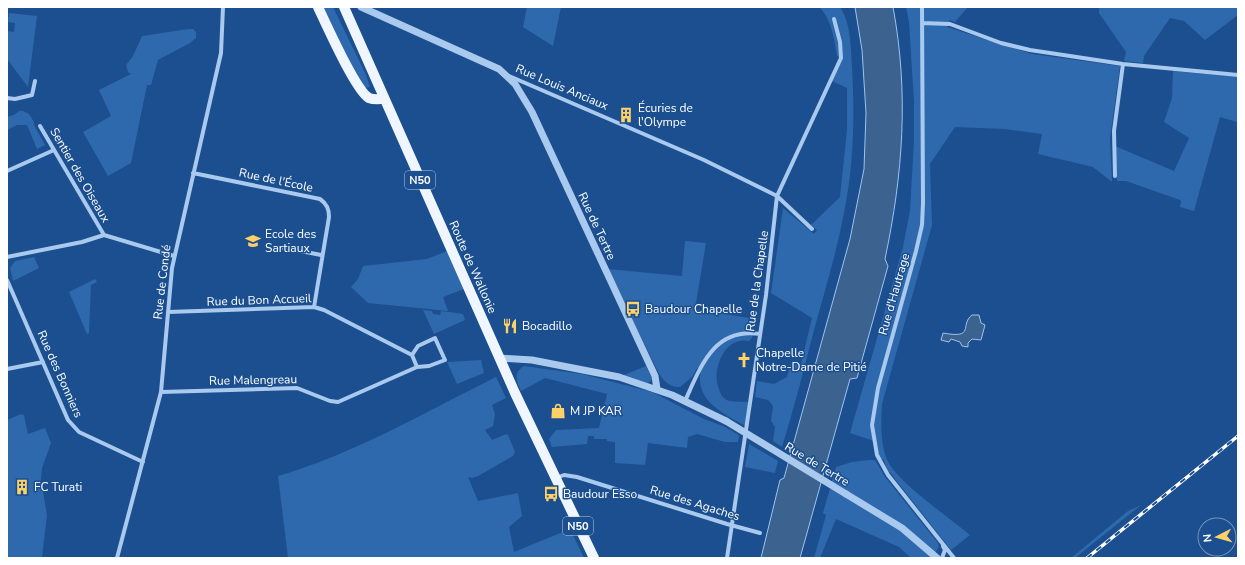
<svg xmlns="http://www.w3.org/2000/svg" width="1245" height="565" font-family="'Nunito Sans',sans-serif">
<style>
.green{fill:#2e69ad}
.water{fill:#3c6290;stroke:#9cc4f0}
.lines{fill:none;stroke-linecap:round;stroke-linejoin:round}
.minor{stroke:#a9c9ee;stroke-width:4}
.tertiary{stroke:#a9c9ee;stroke-width:7}
.primary{stroke:#f0f6ff;stroke-width:10}
.rail-casing{stroke:#fff;stroke-width:3.5}
.rail{stroke:#1b4f8f;stroke-width:2;stroke-dasharray:6;stroke-linecap:butt}
.tertiary-bridge{stroke:#a9c9ee;stroke-width:7}
.labels{text-anchor:middle;dominant-baseline:central;stroke-width:3;stroke-linejoin:round;paint-order:stroke}
.shield{fill:#1b4f8f;stroke:#bbcadd;stroke-width:1}
.shield-label{font-size:11px;font-weight:bold;fill:#fff}
.street-label{font-size:12px;fill:#fff;stroke:#1b4f8f}
.poi-label{font-size:12px;fill:#fff;stroke:#1b4f8f;text-anchor:start}
</style>
<rect width="100%" height="100%" fill="#1b4f8f"/>
<path class="green" d="M321,7h12l33,68 4,12 -6,1z
M527,7h34l-8,39 -30,-19z
M819,7h21c11,16 11,42 12,61 2,33 2,65 -1,97 -5,56 -22,111 -37,165 -10,39 -20,78 -32,117l-9,-6 2,-14 -4,-6 2,-15 -5,-6 -13,-3 2,-16 17,3 13,-7 4,-15 10,2 11,-46 -41,-25 12,-85 31,26 3,-4 -6,-5 29,-28 7,-67v-42l-15,-7 10,-23 -5,-2c-3,-16 -5,-37 -18,-49z
M906,7h62l-13,15 -5,-2 -3,7 85,27 88,12 -10,72 2,44 -19,-15 -55,-13 4,-20 -38,-5 -49,-2 -25,37 2,61 -50,179c-1,18 -2,41 6,58 13,23 61,55 82,73l-19,15 -63,-80 -5,-11 -3,1 -6,-19 -24,-8 53,-186 7,-36 4,-71v-38l-5,-80z
M1099,7h139v8l-33,25 -21,-19 -14,-3 -26,38 -1,7 -19,-2 2,-9 -27,-39z
M9,13l28,3 -9,71 -21,-28v-28l7,1 1,-9 -7,-1z
M188,29h5l3,3v6l-6,5 -32,17 -7,25h-4l-16,78 -23,13 -25,-44 28,-16 -12,-26 32,-16 -3,-2 -2,-7 7,-9 9,-20z
M1173,71l65,6v41l-1,4 -17,-5 -26,94 -14,-4 1,-6 -1,-1 -54,-19h-9l-2,-35 59,25 15,-33 -25,-16 8,-24z
M19,111h4l6,3 5,8v3l11,20 -8,4 -10,-24h-10l-10,5v-13l7,-2z
M685,241l21,2 -11,66 60,10 -3,19 -3,3c-2,0 -6,-1 -9,0 -19,3 -28,33 -21,48 1,4 3,8 6,10 5,4 18,2 25,3l-4,24c-23,-12 -52,-26 -45,-56l-4,-2 -5,9 -12,10c-11,1 -18,-8 -23,-17l-49,-101 74,7z
M447,251l17,38 -21,8 5,14 -80,-8 -17,-16 7,-8 5,-13 64,-7z
M34,257l5,11 -26,13 -3,-13 5,-7z
M95,279l2,3 -6,3 -2,48 -2,1 -18,-42z
M423,310l9,1 1,3 7,1 1,-4 22,3 2,6 -31,14z
M481,360l3,13 -27,11 -10,-22z
M524,366l58,8 70,18 52,27 19,7 16,9 -1,7h-13l-28,-8 -9,3 -1,11 -39,-5 -3,22 -30,-2v-21l-8,-1v-2h-13v-3h-6l-1,8 -35,3 -3,-8 7,-9 43,-2 8,-34 -62,-16 -24,13c-5,-11 -8,-18 3,-25z
M646,366l6,13 -2,3 -3,1 -23,-8z
M496,377l10,21 -14,7 3,9 -2,12 -8,4 7,10 14,-6 2,1 7,17 -2,4 -35,20 -6,2 -4,-1 10,24 40,-8 4,23 -13,11 5,25 56,-23 14,29h-296l-10,-82c76,-22 147,-64 218,-99z
M21,414l3,1 4,19 17,-6 6,15 -9,25 -1,12 6,35 -5,43h-35v-138z
M749,444l29,17 -3,12 -30,-6z
M869,460h6l10,17 53,66 1,4 -8,11h-20l-12,-11 -63,-28 -16,39h-6l12,-43 -3,-2 13,-46 16,-5z
M1141,505l-66,53h-4l57,-47z"/>
<path class="water" d="M855,7h38c16,86 10,167 -8,252l3,7 -31,112 -7,1 -50,179h-39l19,-78 4,-2 66,-239 14,-70 2,-56 -4,-63z
M972,315h7l2,8 4,2 -4,15 -9,-1 -4,4v4l-6,-1 -2,-4 -9,-3 -2,3 -8,-2 2,-7c33,6 16,-8 29,-18z"/>
<g class="lines">
<path class="minor" d="M922,7l1,196 -1,22 -6,26 -38,137 -6,37 5,30 11,20 66,83
M922,23l28,1 51,19 29,7 93,14 115,11
M509,76l195,84 73,36 35,33
M7,98l8,1 17,-4 3,-14
M40,126l64,109
M7,171l47,-21
M193,173l127,26c7,5 9,10 9,18l-15,90
M1115,176l-1,-45 9,-67
M280,247l41,8
M7,257l75,-15 22,-7 70,21
M7,280l61,140 11,12 64,30
M168,312l146,-5 10,3 88,45
M412,355l6,-9 17,-8 10,22 -16,6 -12,1
M7,369l36,-7
M161,392l136,-4 33,13 8,1 79,-35 -5,-12
M685,401c16,-35 29,-74 75,-67
M556,478l8,-3 13,2 150,47 33,9
M117,558l44,-166 11,-124 49,-215 2,-46
M727,558l39,-263 11,-99 64,-138 -1,-16 -6,-23
M942,558l3,-8 -2,-4"/>
<path class="tertiary" d="M361,7l138,62 16,15 17,28 123,264 2,13
M499,358l33,2 87,17 53,18 54,26
M846,494l56,34 35,30"/>
<path class="primary" d="M318,7c8,17 38,84 51,91 5,2 10,1 15,1
M344,7l171,386 79,165"/>
<g class="rail-casing">
<path id="rail" d="M1087,558l151,-122"/>
</g>
<use href="#rail" class="rail"/>
<path class="tertiary-bridge" d="M726,421l120,73"/>
</g>
<defs>
<g id="building-bare" transform="scale(1.2)"><path d="M-4-6H4V6H1V3H-1V6H-4ZM-2.5-4.3h1.7v1.8h-1.7ZM.8-4.3h1.7v1.8H.8ZM-2.5-1h1.7V.8h-1.7ZM.8-1h1.7V.8H.8Z" fill="#ffd166" stroke="#1b4f8f" stroke-width="2.5" paint-order="stroke"/></g>
<g id="school-bare" transform="scale(1.2)"><path d="M0-5L7-2L0 1L-7-2ZM-4 1L0 2.5L4 1V4Q0 6-4 4Z" fill="#ffd166" stroke="#1b4f8f" stroke-width="2.5" paint-order="stroke"/></g>
<g id="bus-bare" transform="scale(1.2)"><path d="M-5-6H5V4H4V6H2V4H-2V6H-4V4H-5ZM-3.5-4V0h7V-4ZM-3.5 1.2v1.5H-2V1.2ZM2 1.2v1.5H3.5V1.2Z" fill="#ffd166" stroke="#1b4f8f" stroke-width="2.5" paint-order="stroke"/></g>
<g id="restaurant-bare" transform="scale(1.2)"><path d="M-5-6h1v4h1v-4h1v4h1v-4h1v5L-1.5 .5V6h-2V.5L-5-1ZM5-6V6H3V1.5H1.5Q1.5-4 5-6Z" fill="#ffd166" stroke="#1b4f8f" stroke-width="2.5" paint-order="stroke"/></g>
<g id="church-bare" transform="scale(1.2)"><path d="M-1.2-6h2.4v3.5h3.3v2.4h-3.3V6h-2.4V-.1h-3.3v-2.4h3.3Z" fill="#ffd166" stroke="#1b4f8f" stroke-width="2.5" paint-order="stroke"/></g>
<g id="shop-bare" transform="scale(1.2)"><path d="M-5-2.5h2.3a2.7 3.5 0 0 1 5.4 0H5L5.5 6h-11ZM-1.5-2.5h3a1.5 2.3 0 0 0-3 0Z" fill="#ffd166" stroke="#1b4f8f" stroke-width="2.5" paint-order="stroke"/></g>
</defs>
<g fill-rule="evenodd">
<use href="#building-bare" x="626" y="115"/>
<use href="#school-bare" x="253" y="241"/>
<use href="#bus-bare" x="633" y="309"/>
<use href="#restaurant-bare" x="510" y="326"/>
<use href="#church-bare" x="744" y="360"/>
<use href="#shop-bare" x="558" y="411"/>
<use href="#building-bare" x="22" y="487"/>
<use href="#bus-bare" x="551" y="494"/>
</g>
<g class="labels">
<g class="shield">
<rect x="405" y="171" width="30" height="18" rx="3"/>
<rect x="563" y="517" width="30" height="18" rx="3"/>
</g>
<g class="shield-label">
<text x="420" y="180">N50</text>
<text x="578" y="526">N50</text>
</g>
<g class="street-label">
<text transform="translate(562 87) rotate(23)">Rue Louis Anciaux</text>
<text transform="translate(80 175) rotate(60)">Sentier des Oiseaux</text>
<text transform="translate(276 180) rotate(12)">Rue de l'École</text>
<text transform="translate(597 226) rotate(65)">Rue de Tertre</text>
<text transform="translate(473 267) rotate(66)">Route de Wallonie</text>
<text transform="translate(757 281) rotate(-82)">Rue de la Chapelle</text>
<text transform="translate(162 282) rotate(-83)">Rue de Condé</text>
<text transform="translate(894 294) rotate(-74)">Rue d'Hautrage</text>
<text transform="translate(259 300) rotate(-2)">Rue du Bon Accueil</text>
<text transform="translate(60 374) rotate(66)">Rue des Bonniers</text>
<text transform="translate(253 380) rotate(-1)">Rue Malengreau</text>
<text transform="translate(817 464) rotate(31)">Rue de Tertre</text>
<text transform="translate(695 503) rotate(17)">Rue des Agaches</text>
</g>
<g class="poi-label">
<text x="638" y="108">Écuries de<tspan x="638" dy="14">l'Olympe</tspan></text>
<text x="265" y="234">Ecole des<tspan x="265" dy="14">Sartiaux</tspan></text>
<text x="645" y="309">Baudour Chapelle</text>
<text x="522" y="326">Bocadillo</text>
<text x="756" y="353">Chapelle<tspan x="756" dy="14">Notre-Dame de Pitié</tspan></text>
<text x="570" y="411">M JP KAR</text>
<text x="34" y="487">FC Turati</text>
<text x="563" y="494">Baudour Esso</text>
</g>
</g>
<rect width="1245" height="565" fill="none" stroke="#ffffff" stroke-width="16"/>
<g transform="translate(1217 537) rotate(264)"><circle r="19" fill="#1b4f8f" stroke="#7695bc"/>
<path d="M0-3L7 15L0 10L-7 15Z" fill="#ffd166"/>
<text y="-6" font-size="11" font-weight="bold" text-anchor="middle" fill="#ffffff">N</text>
</g>
</svg>
